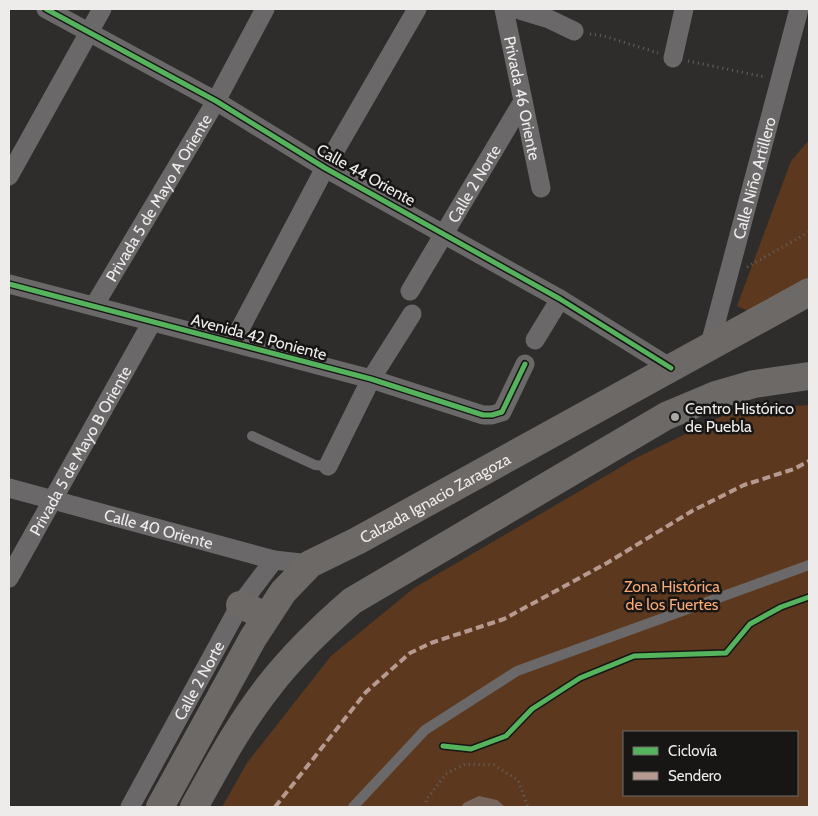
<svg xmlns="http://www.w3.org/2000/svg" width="818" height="816" font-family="Cabin,sans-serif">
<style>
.green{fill:#5c381e;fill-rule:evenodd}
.building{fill:#76665b}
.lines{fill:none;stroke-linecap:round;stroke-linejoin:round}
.path{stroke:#646362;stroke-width:3;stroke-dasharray:1 4;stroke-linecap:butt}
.service{stroke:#6a6868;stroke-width:10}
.minor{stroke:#6a6868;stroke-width:19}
.secondary{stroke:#6c6967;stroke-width:28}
.quiet{stroke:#b69a8f;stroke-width:4;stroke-dasharray:8 4;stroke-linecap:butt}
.cycleway-casing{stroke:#171615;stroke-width:8}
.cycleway{stroke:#56b35d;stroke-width:5}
.poi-dot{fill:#aba9a8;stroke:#171615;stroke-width:2}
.labels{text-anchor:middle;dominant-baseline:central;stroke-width:5;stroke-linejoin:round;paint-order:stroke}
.street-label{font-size:16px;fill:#eeeceb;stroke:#171615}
.poi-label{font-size:16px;fill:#eeeceb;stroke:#171615;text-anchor:start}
.park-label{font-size:16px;fill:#faa972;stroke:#171615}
</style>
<rect width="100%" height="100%" fill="#2e2d2c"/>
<path class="green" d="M809,140v138l-58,34 -14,-6 54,-145z
M809,405v402h-587l25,-44 84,-107 83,-68 222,-130 99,-48zM624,732h173v63h-173z"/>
<path class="building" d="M479,796l18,4 8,7h-44l3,-4z"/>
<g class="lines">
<path class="path" d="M590,34l14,2 54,17
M688,61l77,16
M747,267l62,-35
M427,807l-1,-7 20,-26 19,-10 29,1 24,15 10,27"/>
<path class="service" d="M252,436l63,29 13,1
M353,807l72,-77 92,-59 292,-106"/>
<g class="minor">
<path d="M46,9l170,92 109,67 235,131 111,69"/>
<path id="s1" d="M504,9l37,179"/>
<path d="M516,9l33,10 25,12"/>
<path d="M673,58l11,-49"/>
<path d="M9,176l93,-167"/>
<path d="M9,284l362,95 112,36h9l10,-3 23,-48"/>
<path id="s2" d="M410,291l113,-190"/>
<path id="s3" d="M94,306l122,-205 49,-92"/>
<path d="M535,340l25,-41"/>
<path d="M233,342l92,-174 92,-159"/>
<path id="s4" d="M709,348l90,-339"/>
<path d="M328,466l43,-87 41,-65"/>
<path id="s5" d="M9,488l265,72 36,4"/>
<path id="s6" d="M9,578l143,-256"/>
<path id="s7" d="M130,807l110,-202 34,-45"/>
</g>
<g class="secondary">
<path d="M240,605l27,11"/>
<path id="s8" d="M160,807l93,-169 30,-46 27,-28 47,-23 452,-249"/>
<path d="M194,807c23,-41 45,-83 75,-121 24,-31 53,-59 83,-85l314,-185 50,-21 38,-11 55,-8"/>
</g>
<path class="quiet" d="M275,807l91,-115 44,-39 21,-10 73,-24 103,-56 85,-52 52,-26 50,-16 15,-8"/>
<g class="cycleway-casing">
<path id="cycleway" d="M46,9l170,92 109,67 235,131 111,69
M9,284l362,95 112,36h9l10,-3 23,-48
M443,746l28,3 35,-13 26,-27 48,-31 54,-22 92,-3 24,-29 31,-17 28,-10"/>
</g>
<use href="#cycleway" class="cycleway"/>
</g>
<circle class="poi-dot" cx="675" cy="417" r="5"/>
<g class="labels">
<g class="street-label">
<text stroke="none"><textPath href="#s1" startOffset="91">Privada 46 Oriente</textPath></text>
<text transform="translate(366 175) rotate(29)">Calle 44 Oriente</text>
<text stroke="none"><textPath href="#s4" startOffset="176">Calle Niño Artillero</textPath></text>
<text stroke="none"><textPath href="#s2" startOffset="125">Calle 2 Norte</textPath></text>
<text stroke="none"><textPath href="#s3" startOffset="126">Privada 5 de Mayo A Oriente</textPath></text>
<text transform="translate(259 337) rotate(15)">Avenida 42 Poniente</text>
<text stroke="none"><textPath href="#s6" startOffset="146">Privada 5 de Mayo B Oriente</textPath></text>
<text stroke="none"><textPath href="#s8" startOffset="428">Calzada Ignacio Zaragoza</textPath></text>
<text stroke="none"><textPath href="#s5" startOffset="155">Calle 40 Oriente</textPath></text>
<text stroke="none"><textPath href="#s7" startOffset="144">Calle 2 Norte</textPath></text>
</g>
<g class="poi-label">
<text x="685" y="408">Centro Histórico<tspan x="685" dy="18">de Puebla</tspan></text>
</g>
<g class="park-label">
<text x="672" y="586">Zona Histórica<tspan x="672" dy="18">de los Fuertes</tspan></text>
</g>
</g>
<rect width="818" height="816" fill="none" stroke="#eeeceb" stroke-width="20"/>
<rect x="623" y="731" width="175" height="65" fill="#171615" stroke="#6d6c6b"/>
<rect x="633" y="747" width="25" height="8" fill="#56b35d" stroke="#6d6c6b"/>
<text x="668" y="756" font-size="15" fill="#eeeceb">Ciclovía</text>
<rect x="633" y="772" width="25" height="8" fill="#b69a8f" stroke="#6d6c6b"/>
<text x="668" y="781" font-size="15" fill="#eeeceb">Sendero</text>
</svg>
